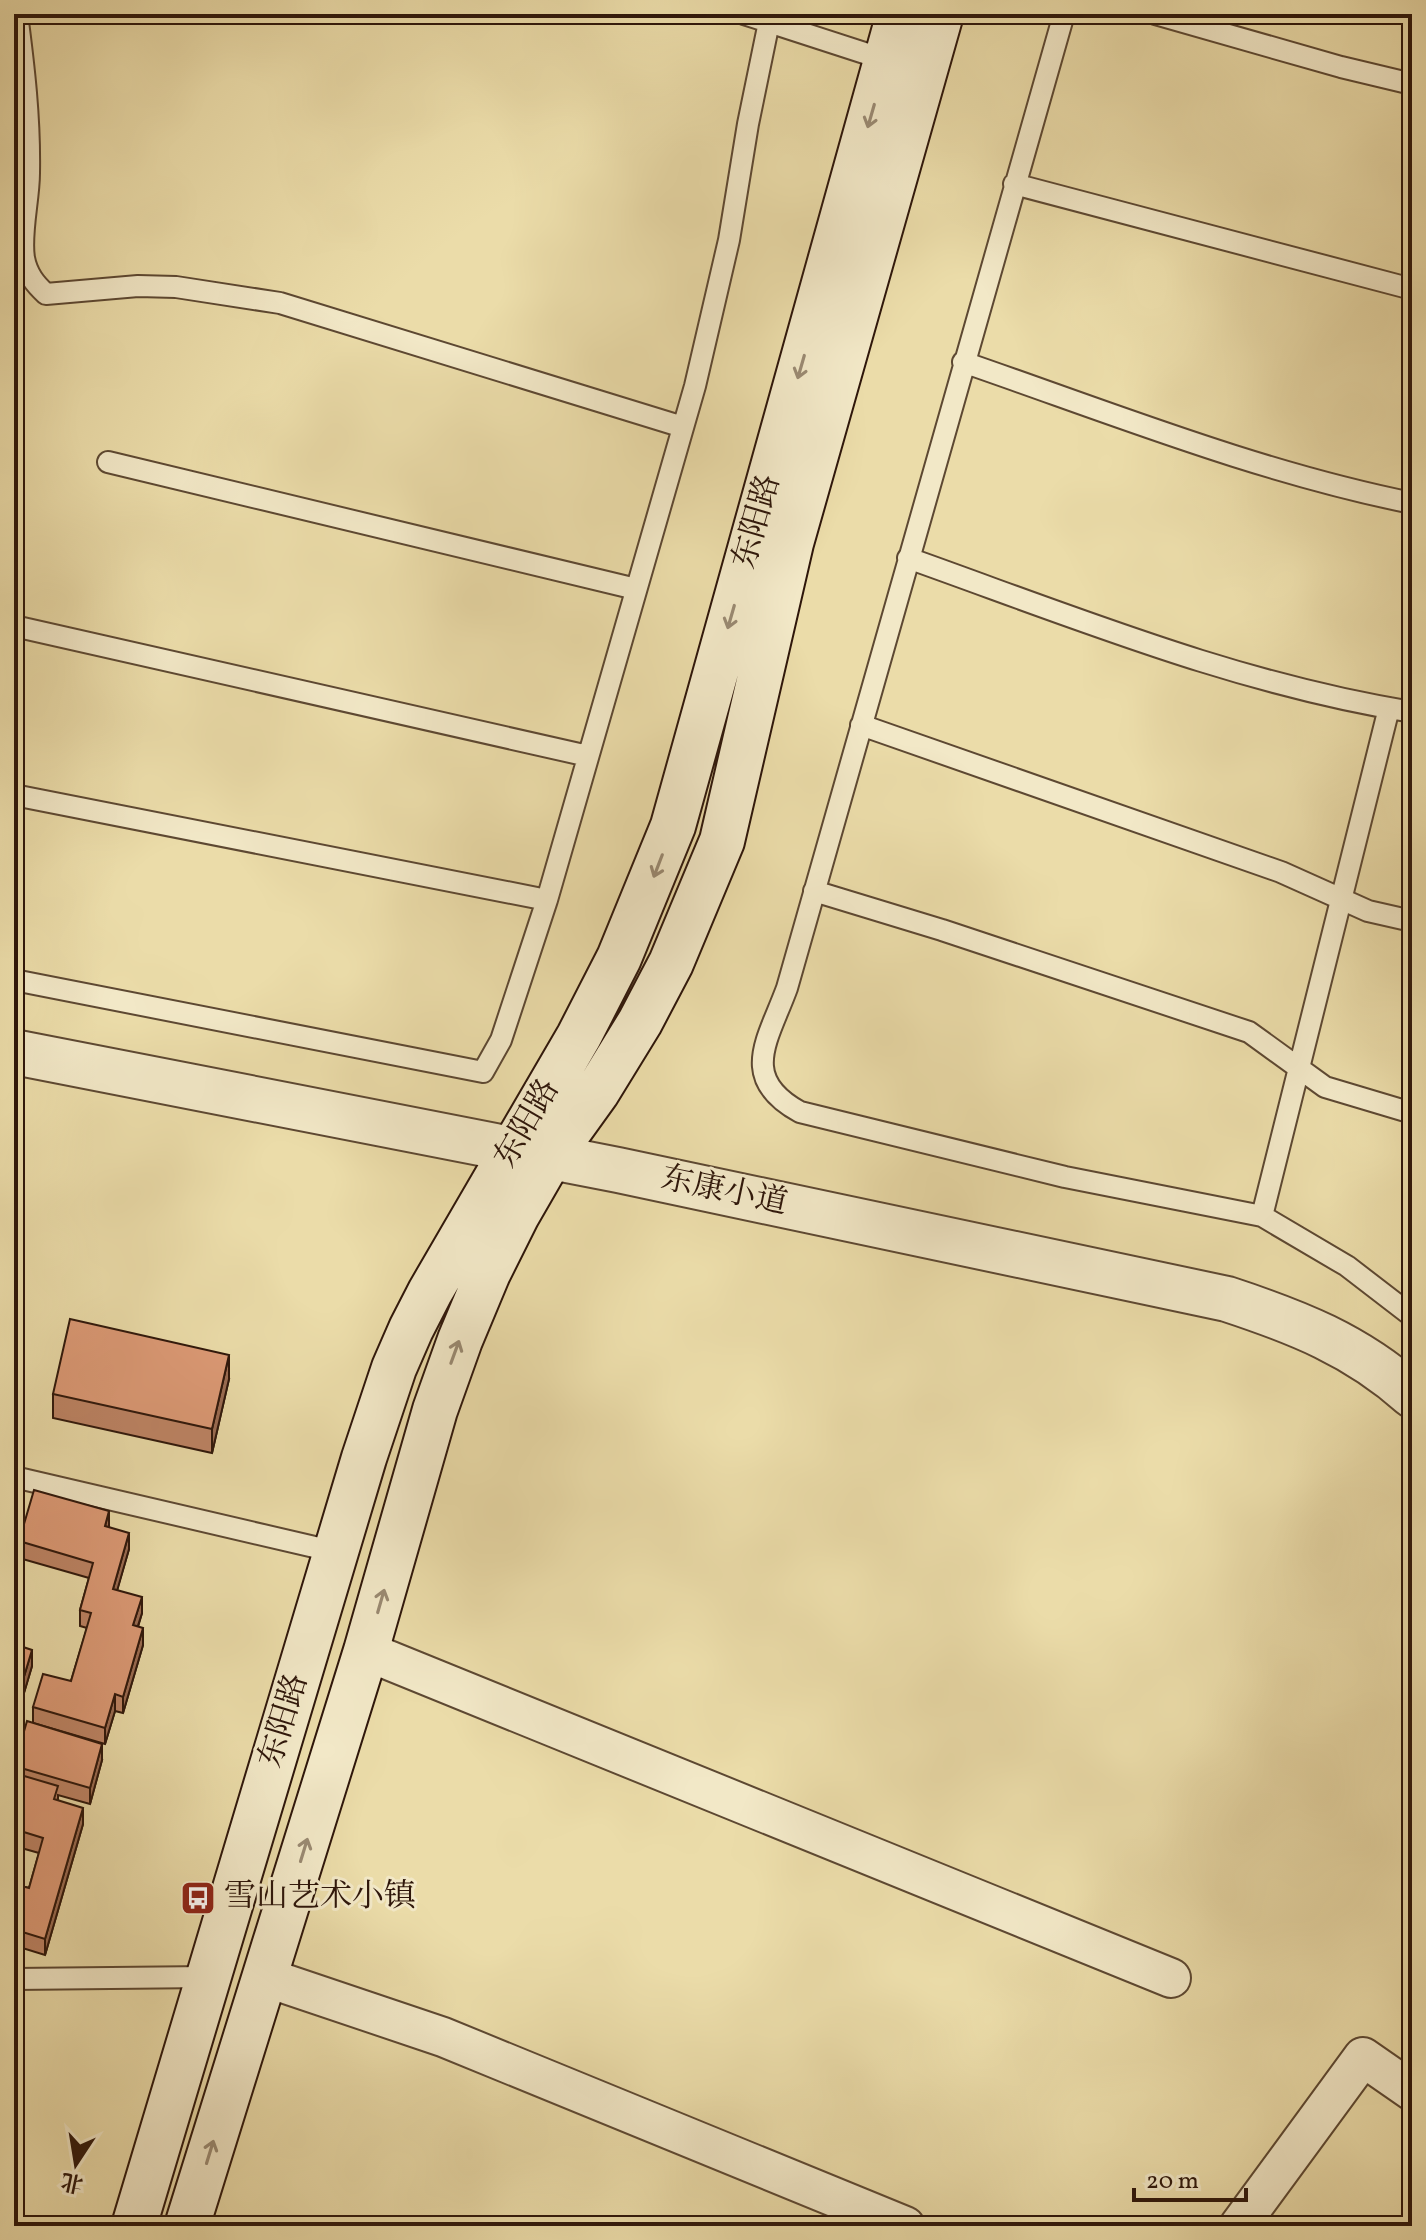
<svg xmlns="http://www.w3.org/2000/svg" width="1426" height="2240" font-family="Vollkorn,'Noto Serif SC',serif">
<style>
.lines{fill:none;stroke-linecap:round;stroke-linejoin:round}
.service-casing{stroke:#5d4832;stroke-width:24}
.minor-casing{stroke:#5d4832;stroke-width:42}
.tertiary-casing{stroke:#5d4832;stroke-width:48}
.secondary-casing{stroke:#2e160a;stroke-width:48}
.service{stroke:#f2e8c7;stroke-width:20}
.minor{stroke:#f2e8c7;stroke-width:38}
.tertiary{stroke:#f2e8c7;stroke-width:44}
.secondary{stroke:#f2e8c7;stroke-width:44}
.wall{fill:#be8465;stroke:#2e160a;stroke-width:2}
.shaded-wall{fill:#9b6c53;stroke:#2e160a;stroke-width:2}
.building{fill:#dd9a76;stroke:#2e160a;stroke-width:2}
.oneway{stroke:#9a8a72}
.labels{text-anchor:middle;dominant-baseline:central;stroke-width:6;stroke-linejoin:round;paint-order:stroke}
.street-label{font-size:32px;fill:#2e160a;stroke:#f2e8c7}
.poi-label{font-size:32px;fill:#2e160a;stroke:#f2e8c7;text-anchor:start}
</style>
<rect width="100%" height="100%" fill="#ebdca9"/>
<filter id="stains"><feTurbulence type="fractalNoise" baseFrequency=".0025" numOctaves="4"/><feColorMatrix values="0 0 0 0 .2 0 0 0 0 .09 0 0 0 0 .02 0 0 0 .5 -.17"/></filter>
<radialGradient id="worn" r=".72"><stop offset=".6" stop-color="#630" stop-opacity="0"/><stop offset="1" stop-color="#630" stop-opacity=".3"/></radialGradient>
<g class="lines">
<g class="service-casing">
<path id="service" d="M17,14c7,53 13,105 12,159 0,26 -9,61 -5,85 3,16 11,26 22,36l92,-8 38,1 104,16 403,124
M744,14l142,46
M1064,14l-277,974c-19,52 -49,90 13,124l265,65 197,39 85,50 65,50
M1155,14l186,53 71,17
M1014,184l398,105
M963,362c148,51 295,110 449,141
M108,462l528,127
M908,558c166,59 329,126 504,154
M14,626l574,130
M861,725l420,147 87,39 44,10
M14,795l533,105
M814,891l128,39 307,102 76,55 87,26
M14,980l469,92 18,-32 46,-140 148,-514 34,-146 19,-116 21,-102
M1262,1216l127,-508
M14,1477l322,75
M14,1979l194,-2"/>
</g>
<g class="minor-casing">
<path id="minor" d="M366,1651l805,327
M265,1977l178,60 462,189
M1239,2226l124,-169 49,34"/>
</g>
<g class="tertiary-casing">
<path id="tertiary" d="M14,1052l604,118 609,129c70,23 129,46 185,96"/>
</g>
<g class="secondary-casing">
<path id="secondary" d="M134,2226l230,-768 30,-90 17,-39 19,-37 149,-256 40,-78 54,-132 226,-812
M187,2226l179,-575 69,-241 25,-70 28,-67 29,-58 34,-59 46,-64 43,-70 31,-59 51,-122 69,-298 150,-529"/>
</g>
<use href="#service" class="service"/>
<use href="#minor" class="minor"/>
<use href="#tertiary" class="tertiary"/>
<use href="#secondary" class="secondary"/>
</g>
<path class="wall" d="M229,1379l-17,74 -159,-35v-24z
M109,1527l20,22 -12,41 25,23 -4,14 5,18 -20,68 -8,-2 -10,33 -72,-21v-16l38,-26 16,-53 -7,-2v-16l9,-32 -70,-20v-17z
M14,1644l18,22 -16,53v16l-2,5z
M102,1760l-12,44 -32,-9v5l25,24 -38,131 -29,-9 -2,9v-71l15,4 10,-35 -25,-7v-80z"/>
<path class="shaded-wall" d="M229,1355v24l-17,74v-24z
M109,1511v17l-4,-2z
M129,1533v16l-16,56v-16z
M142,1597v16l-9,28v-16z
M143,1628v17l-20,68v-16z
M32,1650v16l-16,54v-17z
M115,1694v17l-10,33v-16z
M16,1718v17l-2,5v-16z
M102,1744v16l-12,44v-16z
M83,1808v16l-38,131v-16z
M16,1930v16l-2,9v-17z"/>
<path class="building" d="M70,1319l159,36 -17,74 -159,-35z
M34,1490l75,21 -4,15 24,7 -16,56 29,8 -9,28 10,3 -20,69 -8,-3 -10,34 -72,-21 10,-33 28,7 20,-68 -11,-3 13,-47 -74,-22z
M14,1644l18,6 -16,53h-2z
M27,1721l75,23 -12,44 -76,-22z
M14,1773l44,13 -4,13 29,9 -38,131 -29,-9 -2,8v-54l15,4 14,-50 -29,-9z"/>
<defs><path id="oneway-shaft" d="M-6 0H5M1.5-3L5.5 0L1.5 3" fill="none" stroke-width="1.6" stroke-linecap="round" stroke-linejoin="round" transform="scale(2)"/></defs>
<g class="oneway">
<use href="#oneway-shaft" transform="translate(871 116) rotate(106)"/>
<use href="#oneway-shaft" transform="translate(801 367) rotate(106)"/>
<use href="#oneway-shaft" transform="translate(731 617) rotate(106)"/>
<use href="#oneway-shaft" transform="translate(658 866) rotate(111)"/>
<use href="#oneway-shaft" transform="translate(455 1352) rotate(-70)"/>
<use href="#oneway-shaft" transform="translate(381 1601) rotate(-74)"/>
<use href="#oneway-shaft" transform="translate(304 1850) rotate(-73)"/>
<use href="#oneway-shaft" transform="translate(210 2152) rotate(-73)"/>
</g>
<defs>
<g id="bus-square" transform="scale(1.8)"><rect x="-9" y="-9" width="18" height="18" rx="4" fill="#8f2418" stroke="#f2e8c7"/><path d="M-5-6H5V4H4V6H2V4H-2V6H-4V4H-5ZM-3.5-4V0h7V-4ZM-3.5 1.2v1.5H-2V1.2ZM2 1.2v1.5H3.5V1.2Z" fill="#fff"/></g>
</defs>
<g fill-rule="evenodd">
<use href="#bus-square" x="198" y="1898"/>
</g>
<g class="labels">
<g class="street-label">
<text transform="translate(758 522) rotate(-74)">东阳路</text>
<text transform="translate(528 1124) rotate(-60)">东阳路</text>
<text transform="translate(724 1192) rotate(12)">东康小道</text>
<text transform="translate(285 1721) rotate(-73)">东阳路</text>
</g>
<g class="poi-label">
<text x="224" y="1898">雪山艺术小镇</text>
</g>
</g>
<rect width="1426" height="2240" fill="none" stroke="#ebdca9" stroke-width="48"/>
<rect x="16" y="16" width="1394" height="2208" fill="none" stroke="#2e160a" stroke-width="4"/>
<rect x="24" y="24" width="1378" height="2192" fill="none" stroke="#2e160a" stroke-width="2"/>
<g transform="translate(76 2164) rotate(192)" stroke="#f2e8c7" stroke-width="6" paint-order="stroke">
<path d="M0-6L14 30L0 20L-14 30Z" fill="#2e160a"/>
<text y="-12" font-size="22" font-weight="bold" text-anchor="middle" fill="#2e160a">北</text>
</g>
<path d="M1134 2188v12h112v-12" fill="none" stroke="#2e160a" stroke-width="4"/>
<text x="1146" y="2188" font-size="24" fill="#2e160a" stroke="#f2e8c7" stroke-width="6" paint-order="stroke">20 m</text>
<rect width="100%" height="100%" filter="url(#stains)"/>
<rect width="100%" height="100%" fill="url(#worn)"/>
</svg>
